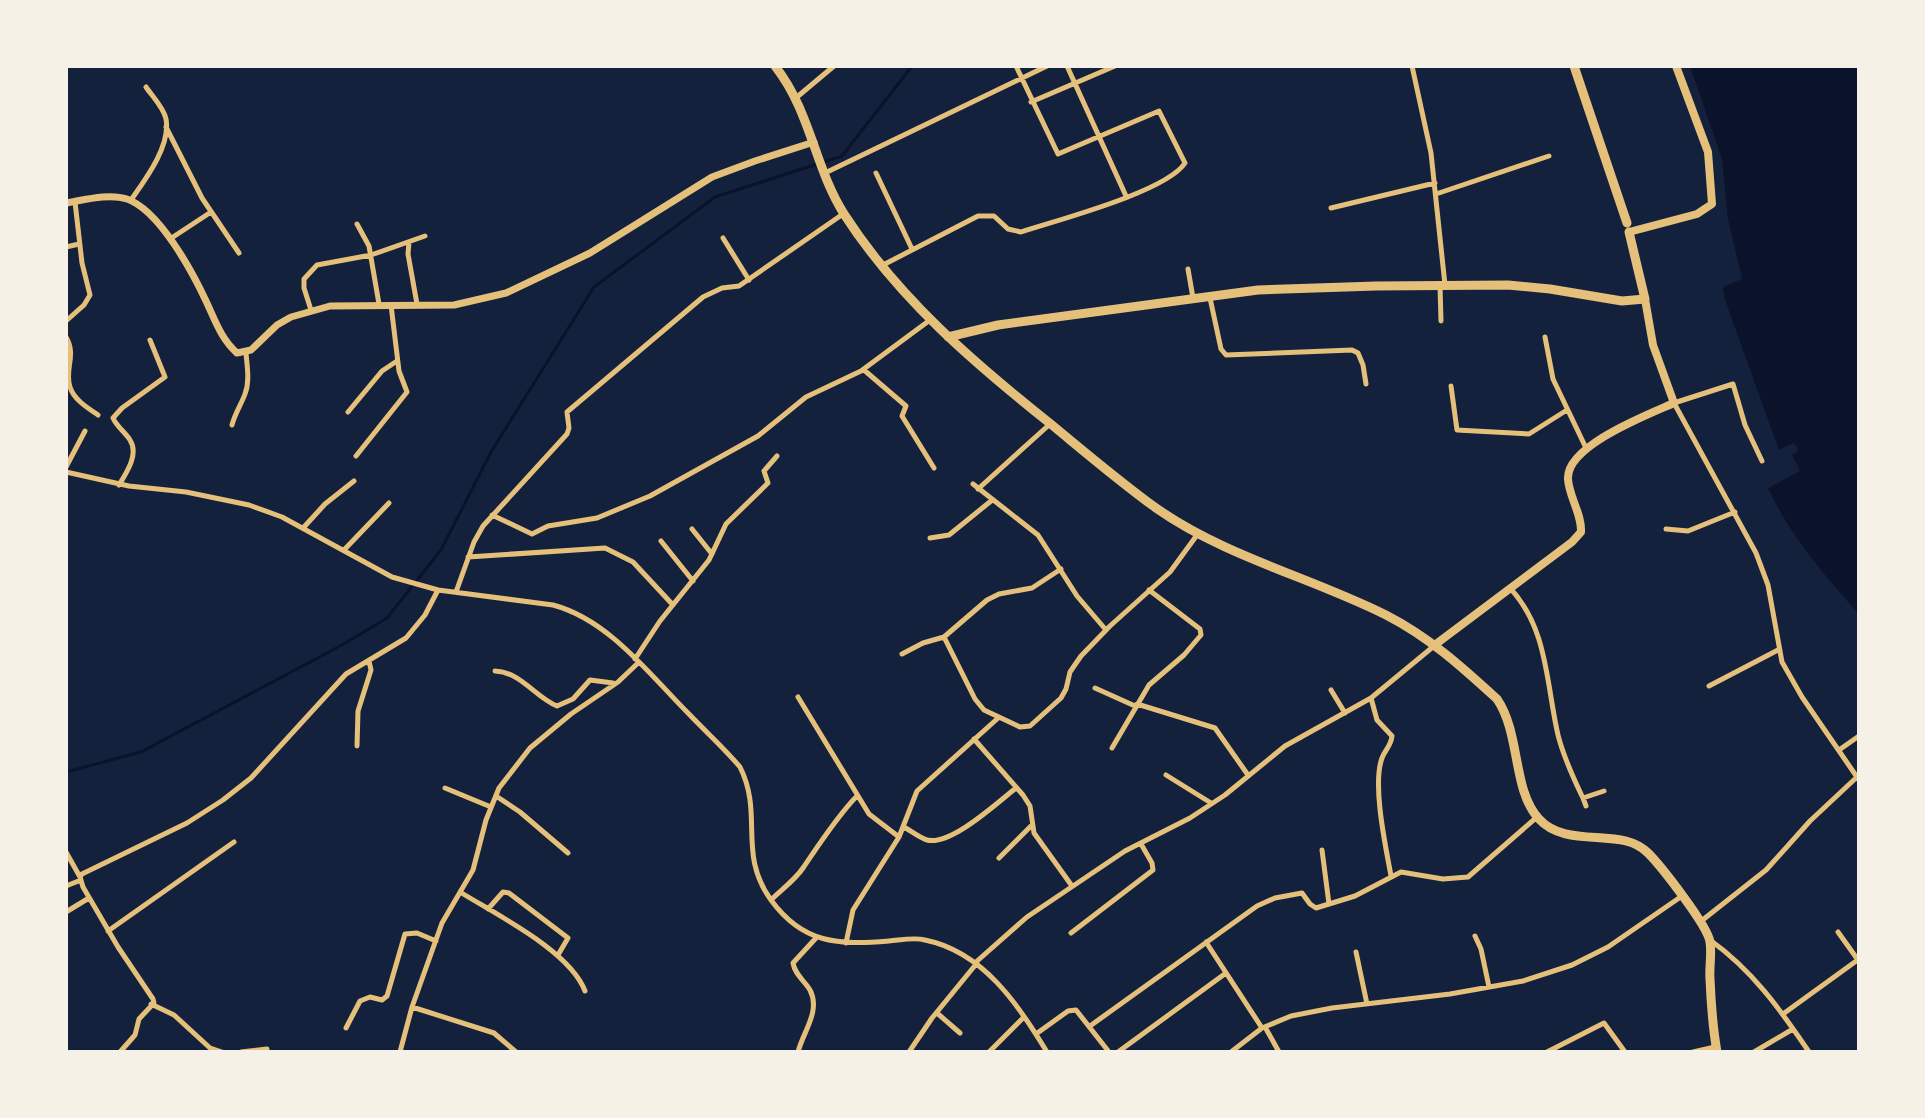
<svg xmlns="http://www.w3.org/2000/svg" width="1925" height="1118" font-family="'Noto Serif',serif">
<style>
.water{fill:#0b132b}
.lines{fill:none;stroke-linecap:round;stroke-linejoin:round}
.stream{stroke:#0b132b;stroke-width:3}
.minor{stroke:#e5c07b;stroke-width:5}
.tertiary{stroke:#e5c07b;stroke-width:7}
.secondary{stroke:#e5c07b;stroke-width:8}
.trunk{stroke:#e5c07b;stroke-width:9}
</style>
<rect width="100%" height="100%" fill="#14213d"/>
<path class="water" d="M1690,66h169v548c-34,-38 -70,-79 -91,-126l32,-17 -8,-16 7,-5 -5,-7 -15,7 -54,-150 -2,-13 19,-8 -14,-60 -6,-60z"/>
<g class="lines">
<path class="stream" d="M66,772l75,-20 201,-107 45,-27 54,-68 50,-98 103,-165 121,-90 127,-41 70,-90"/>
<path class="minor" d="M1067,66l59,130
M1412,66l19,87 14,132
M797,97l37,-31
M1031,102l84,-36
M166,127l36,71 37,55
M825,173l222,-107
M876,173l36,76
M1436,194l113,-38
M131,200c14,-20 40,-54 35,-81 -2,-11 -14,-23 -20,-32
M1331,208l104,-25
M357,224l12,22 10,58
M723,238l26,42
M170,239l41,-27
M409,242l-1,12 9,50
M66,247l13,-3
M883,265l95,-49h16l14,13 13,3c36,-12 145,-40 164,-69l-26,-52 -101,43 -42,-88
M1188,269l5,29
M1440,286l1,35
M1210,298l11,51 5,6 126,-5 6,3 5,12 3,19
M311,310l-7,-22v-9l13,-14 54,-10 54,-19
M66,321l18,-16 6,-10 -8,-32 -7,-61
M66,337c11,18 -2,33 4,50 4,13 18,21 28,28
M1545,337l8,42 33,69
M864,370l42,36 -4,10 32,52
M1451,386l6,44 72,4 38,-24
M348,412l34,-41 15,-10
M232,425c3,-12 9,-20 13,-31 5,-13 2,-28 1,-41
M356,456l51,-64 -8,-21 -8,-66
M1762,461l-17,-36 -12,-41 -59,19 82,150 12,32 14,77 20,35 57,83
M66,467l19,-36
M66,472l63,14 57,6 63,13 33,12 110,60 46,13 115,15c56,15 96,69 135,108 17,18 36,35 52,54 24,48 -3,86 31,133 32,44 67,45 118,41 12,-1 25,-4 36,-1 59,12 93,65 122,112
M973,484l65,51 39,61 29,34
M119,485c8,-13 20,-31 11,-45 -5,-8 -13,-13 -17,-22l9,-10 43,-31 -15,-37
M978,489l72,-65
M492,515l40,19 16,-8 49,-8 53,-22 108,-60 48,-39 55,-26 69,-51
M304,527l21,-23 29,-23
M692,529l20,25
M1666,529l22,2 47,-19
M930,538l19,-3 42,-34
M661,541l32,40
M344,550l45,-47
M468,557l137,-9 28,14 40,43
M1061,569l-29,19 -33,6 -12,6 -43,37 31,62 9,11 36,17 10,-1 31,-28 5,-9 4,-17 11,-16 29,-30 60,-54 27,-37
M1510,588c38,41 36,95 48,147 5,20 14,40 23,59l2,4 21,-7
M456,592l18,-50 9,-16 84,-92 2,-6 -2,-16 136,-115 19,-9 17,-2 104,-72
M902,654l21,-11 21,-6
M635,659l25,-38 49,-61 17,-36 42,-41 -4,-12 13,-15
M495,671c26,1 40,26 62,35l16,-7 17,-19 23,3
M1709,686l69,-36
M1095,688l40,18
M1331,690l14,23
M798,697l71,117 30,23
M1371,698l6,22 15,16c-1,10 -7,14 -10,22 -10,27 4,90 9,118
M1137,704l78,24 33,47
M974,739l49,56 7,11 4,27 38,53
M357,746l1,-35 13,-41 -2,-9
M1112,748l37,-63 35,-30 17,-20 -1,-6 -51,-39
M1839,750l20,-14
M1166,775l45,28
M445,788l46,19
M496,796l24,16 48,41
M1583,798l3,8
M904,827c7,4 16,11 23,13 24,6 71,-38 89,-52
M1322,850l7,54
M66,852l14,25
M999,858l32,-32
M66,886l15,-6
M460,892c37,23 110,59 125,99
M771,900c10,-10 24,-20 32,-32 15,-22 35,-53 54,-72
M488,909l15,-17 6,1 59,45 -10,17
M66,912l23,-14
M1700,922l66,-52 44,-49 47,-44
M108,931l126,-89
M1838,932l20,28
M1071,933l82,-63 -1,-7 -11,-19
M1475,936l6,13 8,38
M1710,940c42,30 70,69 99,112
M1206,942l56,86
M846,943l7,-33 46,-73 18,-46 80,-72
M1356,952l11,52
M976,962l51,-45 98,-66 65,-33 35,-23 60,-49 86,-48 63,-52
M151,1004l23,11 36,33 12,4
M412,1007l82,26 22,19
M937,1013l23,20
M1783,1014l76,-55
M1090,1026l167,-120 18,-8 27,-5 8,11 6,4 39,-12 46,-24 42,7 25,-2 69,-60
M1265,1027l14,25
M346,1028l14,-27 10,-4 12,3 5,-4 18,-62 12,-1 19,8
M1036,1034l32,-23 8,-1 33,42
M120,1052l15,-17 4,-16 15,-16 -1,-4 -35,-52 -35,-60 -3,-10 2,-3 105,-51 36,-23 28,-22 95,-104 60,-36 19,-23 13,-25
M241,1052l26,-3
M400,1052l12,-45 30,-84 31,-53 13,-50 13,-32 31,-40 41,-34 47,-32 20,-19
M798,1052c5,-20 23,-41 12,-62 -6,-10 -15,-15 -17,-27l23,-25
M909,1052l23,-34 45,-55
M989,1052l35,-35
M1118,1052l108,-79
M1231,1052l31,-24 29,-12 41,-8 118,-14 73,-13 49,-16 36,-18 74,-51
M1547,1052l57,-29 21,29
M1693,1052l22,-5
M1754,1052l39,-23"/>
<path class="tertiary" d="M66,203c18,-3 43,-10 61,-4 32,11 65,72 79,102 9,19 15,38 31,52l14,-3 26,-25 14,-8 39,-11 124,-1 52,-12 84,-40 122,-76 43,-16 59,-19"/>
<path class="secondary" d="M1629,232l68,-18 15,-10 -4,-52 -32,-86
M1436,644l136,-102 9,-10c1,-18 -12,-35 -13,-53 -2,-33 79,-64 106,-76l-21,-58 -8,-46"/>
<path class="trunk" d="M775,66c36,46 39,100 69,148 54,84 130,149 208,211 34,28 68,57 104,83 70,49 154,69 230,107 43,22 76,52 111,84 24,35 15,91 42,120 22,24 59,15 87,22 8,2 16,6 22,12 13,13 60,73 62,89 2,12 -1,25 0,37 1,24 3,50 7,73
M1574,66l53,157
M948,337l50,-12 260,-35 118,-4 132,-1 42,4 72,12 23,-2 -16,-67"/>
</g>
<rect width="1925" height="1118" fill="none" stroke="#f6f1e7" stroke-width="136"/>
</svg>
